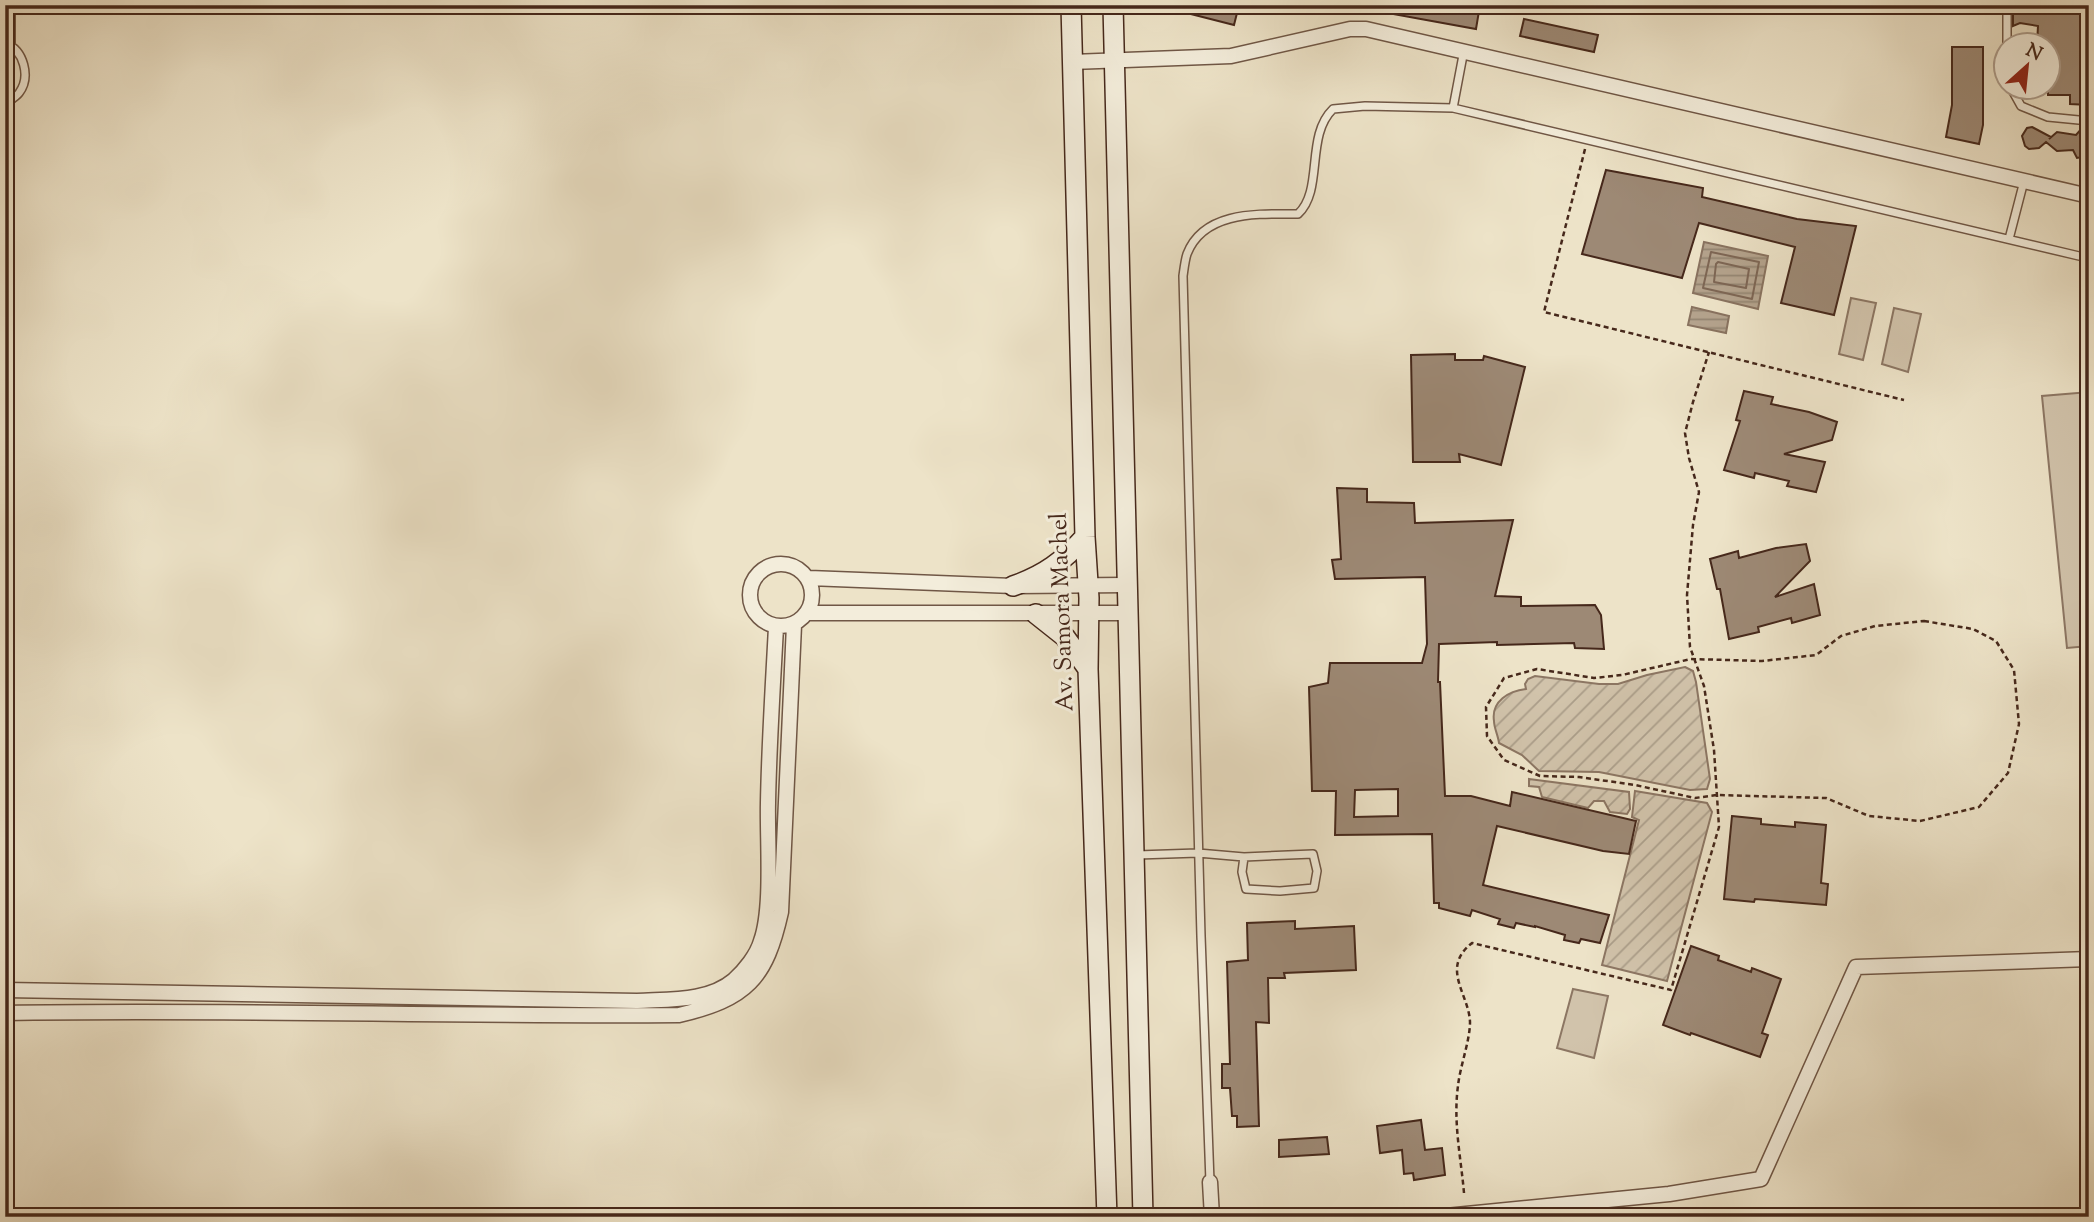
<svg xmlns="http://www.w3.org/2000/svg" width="2094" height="1222" font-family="'Sorts Mill Goudy',serif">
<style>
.garden{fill:url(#garden-furrows);stroke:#8c7663;stroke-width:2}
.pitch{fill:#d1c3ab;stroke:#8c7663;stroke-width:2}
.water{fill:url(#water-rules);stroke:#88725f;stroke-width:2}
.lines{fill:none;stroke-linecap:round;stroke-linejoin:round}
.shore{stroke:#7d6654;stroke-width:2}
.building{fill:#9d8975;stroke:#46281b;stroke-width:2;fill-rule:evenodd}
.service-casing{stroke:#705746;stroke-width:10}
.minor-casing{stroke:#705746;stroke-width:17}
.secondary-casing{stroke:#46281b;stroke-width:22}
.path{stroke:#46281b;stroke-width:2.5;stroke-dasharray:5 3.5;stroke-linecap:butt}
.service{stroke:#f3eddb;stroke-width:7}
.minor{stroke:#f3eddb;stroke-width:14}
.secondary{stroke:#f3eddb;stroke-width:19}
.labels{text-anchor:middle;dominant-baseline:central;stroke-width:6;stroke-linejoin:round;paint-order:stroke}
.street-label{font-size:24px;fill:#46281b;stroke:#f3eddb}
</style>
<defs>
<pattern id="garden-furrows" width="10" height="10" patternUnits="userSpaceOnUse" patternTransform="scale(1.75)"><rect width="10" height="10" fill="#d1c3ab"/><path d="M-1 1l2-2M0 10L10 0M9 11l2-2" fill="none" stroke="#ab9e8a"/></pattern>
<pattern id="water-rules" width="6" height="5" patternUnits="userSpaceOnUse" patternTransform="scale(1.75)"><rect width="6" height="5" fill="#b4a38d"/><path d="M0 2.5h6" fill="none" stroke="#948572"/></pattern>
</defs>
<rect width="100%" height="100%" fill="#ede3c8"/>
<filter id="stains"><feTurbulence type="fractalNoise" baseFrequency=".00286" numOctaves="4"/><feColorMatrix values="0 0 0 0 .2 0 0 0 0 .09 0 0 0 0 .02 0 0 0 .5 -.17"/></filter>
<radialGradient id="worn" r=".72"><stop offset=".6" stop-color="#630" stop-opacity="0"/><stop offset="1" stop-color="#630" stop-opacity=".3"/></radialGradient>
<path class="garden" d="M1685,667l8,4 3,11 14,97 -3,10 -17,1 -91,-18 -60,-1 -17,-16 -23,-12c-1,-8 -5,-15 -5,-22 -3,-20 15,-30 32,-32l-1,-5 3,-5 7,-3 64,8h19l29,-9z
M1529,779l100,13 1,17 -3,5 -17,-2 -6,-11h-10l-6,7 -46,-11 -3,-10 -10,-1z
M1635,791l72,12 5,9 -45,169 -65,-16 37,-145 -7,-3z"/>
<path class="pitch" d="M1851,298l25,5 -13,57 -24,-6z
M1894,308l27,6 -13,58 -26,-8z
M2089,392v254l-22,2 -25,-252z
M1573,989l35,7 -14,62 -37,-10z"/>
<path class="water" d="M1704,242l64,14 -10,53 -65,-16z
M1692,307l37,9 -3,17 -38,-8z"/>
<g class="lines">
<path class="shore" d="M1711,252l48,10 -7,37 -49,-11z
M1718,262l31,7 -3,19 -32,-6 2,-18z"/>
</g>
<path class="building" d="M1176,5h63l-5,20 -59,-15z
M1383,5h66l17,3 1,-3h13l-4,24 -94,-17z
M2013,5h76v100l-19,-1v-9h-22v-51h-11l1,-18 -18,-3 -7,3z
M1524,19l74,16 -4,17 -74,-16z
M1952,47h31v78l-4,19 -33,-7 6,-32z
M2032,127l19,10 -2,2 8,-7 19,3 7,-8h6v29l-12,2 -4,-8 -16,1 -11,-9 -7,6 -10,1 -4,-3 -3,-10 5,-8z
M1606,170l97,18 -1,9 95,22 59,7 -22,89 -53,-12 14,-56 -96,-24 -17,55 -100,-24z
M1455,354v6h28l1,-4 41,11 -24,98 -42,-11 1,8h-47l-2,-107z
M1744,391l29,6 -2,7 38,8 28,10 -5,18 -48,14 41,8 -9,30 -29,-6 2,-5 -34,-8 -1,5 -30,-8 16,-49 -4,-1z
M1337,488l30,1v13l47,1 1,20 98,-3 -18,76 26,1v9l74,-1 6,10 3,34 -29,-1 -1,-5 -77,2v-3l-58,2 -1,38h2l5,114h26l39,10 2,-14 124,29 -7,33 -26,-3 -106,-25 -14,59 126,30 -9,28 -19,-4 -2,4 -15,-3 1,-5 -30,-9v1l-19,-4 -2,5 -16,-4 2,-5 -28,-9 -2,6 -31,-8v-5h-5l-2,-69 -97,1 1,-44h-24l-3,-104 19,-4 2,-20h92l5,-19 -2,-67 -90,2 -3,-19 9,-1zM1398,789v27l-44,1 1,-27z
M1806,544l4,17 -35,36 39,-13 6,31 -28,8 -1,-5 -33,9 1,5 -30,7 -9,-50h-3l-7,-30 28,-8 1,7 37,-10z
M1732,816l29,3v5l34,3v-5l31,3 -5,58 7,1 -2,21 -71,-6 -1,3 -30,-3z
M1295,921v8l59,-3 2,44 -72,3 1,5h-17l1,45 -13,-1 3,104 -22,1v-11h-5l-2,-28h-8v-24h8l-3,-102 21,-2 -1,-37z
M1691,946l28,10 -1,4 33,12 1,-4 29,11 -19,54 6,2 -8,22 -69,-24 -1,2 -27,-10z
M1421,1120l4,30 17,-2 3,27 -31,5 -1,-7 -9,1 -2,-24 -22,3 -3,-27z
M1327,1137l2,17 -50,3v-17z"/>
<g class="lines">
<g class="service-casing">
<path id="service" d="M11,5v41
M2007,5v41
M5,43c19,7 26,34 14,50 -3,4 -10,8 -14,11
M2011,88l10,18 27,11 41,4
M1453,108l11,-58
M2009,239l15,-58
M1137,855l61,-2 46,4 69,-3 4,17 -3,17 -34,3 -34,-2 -4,-17 2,-15
M1210,1182l-9,-246 -18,-660c1,-7 2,-16 4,-22 17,-44 73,-40 111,-40 26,-24 7,-78 35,-105l32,-3 88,2 626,148"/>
</g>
<g class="minor-casing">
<path id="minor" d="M1072,62l159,-6 119,-27h16l723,167
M750 595a31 31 0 1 1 62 0a31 31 0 1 1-62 0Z
M809,578l204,8 112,-1
M808,613h319
M5,990l632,11c32,-2 71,1 97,-21 11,-10 23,-25 27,-39 12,-33 6,-102 7,-138 1,-59 5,-118 8,-176
M5,1013c225,-4 449,4 674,2 68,-16 87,-36 102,-103l13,-287
M1210,1182l2,35
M1436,1217l233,-23 92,-15 95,-212 233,-8"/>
</g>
<g class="secondary-casing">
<path id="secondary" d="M1071,5l14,532 4,61 -1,71 19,548
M1113,5l30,1212
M1013,586c32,-11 50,-25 72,-49
M1036,614l29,23 23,32"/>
</g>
<path class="path" d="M1585,149l-41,163 360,88
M1924,621l49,8 23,12 18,29 5,54 -11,49 -29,34 -59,14 -51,-5 -43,-18 -109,-3 -22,3 -60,-13 -56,-8 -39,-1 -36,-16 -17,-24 -1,-29 18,-29 33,-9 57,9 28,-3 69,-16 71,2 54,-6 25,-19 34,-10z
M1464,1193c-3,-35 -11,-71 -6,-107 2,-20 12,-45 12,-64 -1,-28 -30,-54 2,-79l199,47 48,-163 -5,-77 -10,-64 -14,-39 -3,-52 6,-70 6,-33 -10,-34 -4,-25 8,-31 16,-50"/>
<use href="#service" class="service"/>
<use href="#minor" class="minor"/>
<use href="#secondary" class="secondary"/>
</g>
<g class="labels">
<g class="street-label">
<text transform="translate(1063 612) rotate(-92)">Av. Samora Machel</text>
</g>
</g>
<rect width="2094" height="1222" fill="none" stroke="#ede3c8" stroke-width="28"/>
<rect x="7" y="7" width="2080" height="1208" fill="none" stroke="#46281b" stroke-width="3.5"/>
<rect x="14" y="14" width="2066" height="1194" fill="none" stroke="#46281b" stroke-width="2"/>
<g transform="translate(2027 66) rotate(27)"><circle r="33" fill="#f3eddb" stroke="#ae9e8e" stroke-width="2"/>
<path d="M0-5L12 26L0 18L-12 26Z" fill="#8f2418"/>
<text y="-10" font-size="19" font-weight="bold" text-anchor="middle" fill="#46281b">N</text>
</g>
<rect width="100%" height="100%" filter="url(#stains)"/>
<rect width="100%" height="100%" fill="url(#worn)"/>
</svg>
